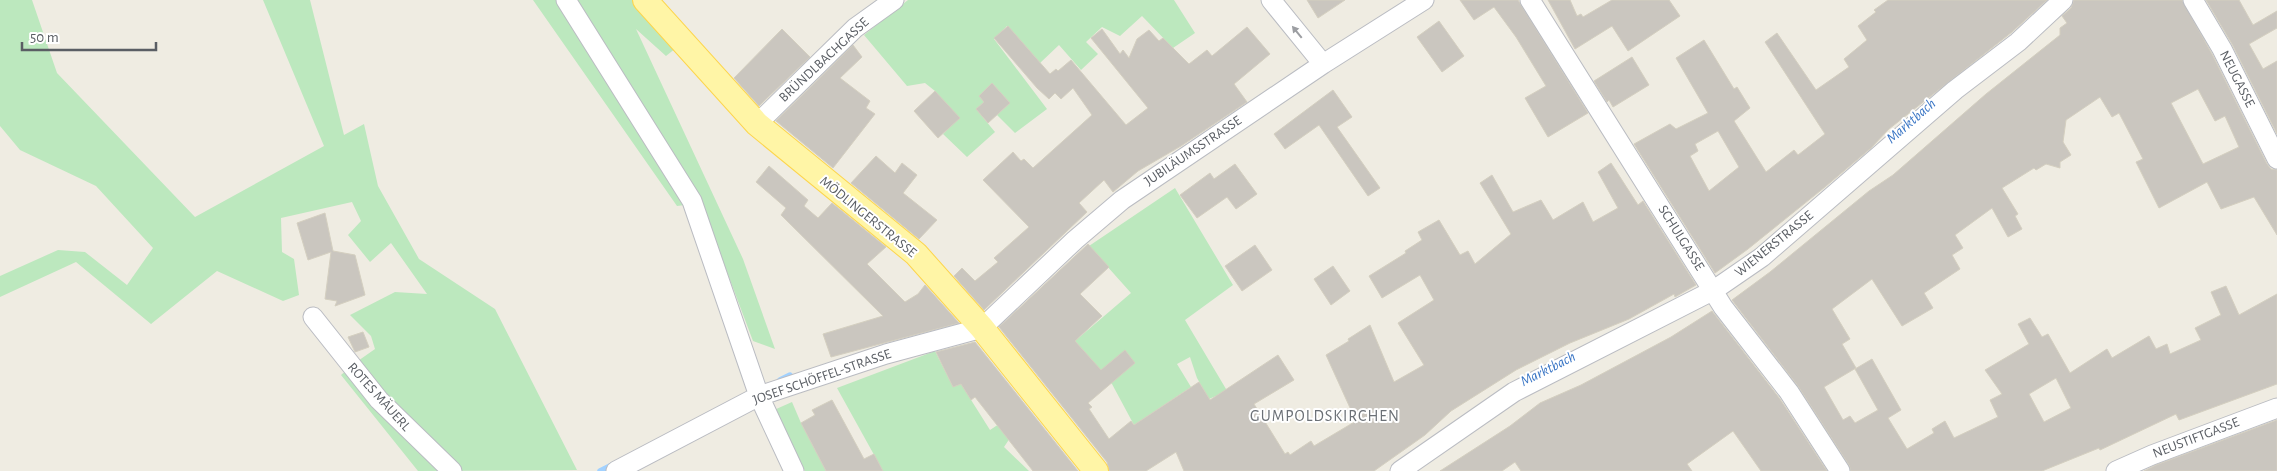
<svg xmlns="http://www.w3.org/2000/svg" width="2277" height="471" font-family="'Alegreya Sans',sans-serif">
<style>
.green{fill:#bce8be}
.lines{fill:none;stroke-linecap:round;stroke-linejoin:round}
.stream{stroke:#a1d1ff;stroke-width:5.5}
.building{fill:#cac6bf;stroke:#d4cfc0;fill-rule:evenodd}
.minor-casing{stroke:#babcc2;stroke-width:21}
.major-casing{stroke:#fdd54c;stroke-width:26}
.minor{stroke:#fff;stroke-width:19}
.major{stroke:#fff5a6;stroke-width:24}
.oneway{fill:#9c9ea2}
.labels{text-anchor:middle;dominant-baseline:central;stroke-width:4;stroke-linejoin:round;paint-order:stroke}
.street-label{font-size:14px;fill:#5a5e64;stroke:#fff}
.water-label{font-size:15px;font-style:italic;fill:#3874c4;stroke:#fff}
.quarter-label{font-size:16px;letter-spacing:1px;fill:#6b7076;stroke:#fff}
</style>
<rect width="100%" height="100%" fill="#efece2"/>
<path class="green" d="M0,0h32l25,73 138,144 129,-71 -61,-146h47l34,135 20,-11 14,62 41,73 76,50 82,161 -159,1 -77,-96 14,-12 20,-14 -4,-13 -21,-21 45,-23 32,2 -36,-51 -21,19 -22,-27 13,-14 -9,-19 -71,16 1,34 12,7 5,36 -16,6 -66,-30 -66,53 -75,-62 -76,35v-21l58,-26 27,2 42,33 26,-37 -57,-62 -76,-36 -20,-24z
M533,0h101l42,48 -10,8 -30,-27 107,230 32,90 -22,-8 -52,-138 -24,3z
M908,0h266l21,33 -22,15 -31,-32 -22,20 -18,-9 -16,15 12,12 -17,16 -22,-25 -19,18 -33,-37 -13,13 53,70 -32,24 -18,-18 13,-12 -18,-20 -13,13 5,6 -8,7 19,23 -28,25 -24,-23 16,-16 -24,-27 -10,-8 -18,3 -43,-51z
M1175,188l58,97 -48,35 85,143 -7,8 -47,-75 -7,3 -12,-21 -7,-21 -13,7 14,23 -57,38 -22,-41 -37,-43 56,-48 -42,-47z
M935,351l18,36 8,-3 29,46 15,-10 9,12 -10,15 25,24h-146l-46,-83z
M792,402l9,21 25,48h-21l-31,-61z"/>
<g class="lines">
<path class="stream" d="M780,380l10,-5
M600,471l14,-7"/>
</g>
<path class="building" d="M1307,0h38l-27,18z
M1460,0h58l70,113 -40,24 -23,-39 21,-12 -30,-49 -22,-30 -20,13z
M1548,0h22l7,16 4,-2 2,3 29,-17h57l11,16 -52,35 -16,-25 -37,23z
M1888,0h159l-35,32 -123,97 -18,19 -46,39 -77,62 -33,24 -81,-129 36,-20 6,5 32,-16 -32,-55 28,-18 30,49 3,-2 13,21 -16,13 32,51 28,-22 4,5 27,-21 -60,-92 12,-9 39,57 33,-23 -5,-8 23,-19 -9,-14 18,-14 -2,-2zM1718,131l21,36 -30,24 -19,-35 8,-5 -3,-7z
M2074,0h108l30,54 55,110 4,5 6,1v65l-23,-38 -33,12 -14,-27 -48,26 -23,-46 7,-3 -24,-46 -7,4 -12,-20 -34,23 -3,22 8,13 -11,7v6l-14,-4 -10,6 -2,-2 -32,20 16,26 -3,2 7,13 -14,8 -16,-29 -37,27 8,13 -11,7 8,14 -36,24 9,15 -31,18 -30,-47 -40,30 18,30 -8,5 14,24 -32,19 19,33 7,-4 5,7 23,-13 -23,-41 17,-10 29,51 -13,8 19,31 27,-16 -2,-4 13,-8 9,17 44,-21 -8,-17 12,-6 -17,-24 44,-26 -11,-20 12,-6 12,19 6,-3 22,39 37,-24 5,9 37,-22 7,13 11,-5 3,10 31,-14 -6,-12 26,-13 -10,-23 15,-6 13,29 38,-21v90l-98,36 -3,-6 -76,36 -1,-2 -57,23h-191l-2,-6 -51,-79 -66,-86 38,-28 99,-81 24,-16 93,-81 74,-59v-7l7,-5 -5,-7 9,-8zM2198,89l17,32 10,-5 14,31 -36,17 -32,-61zM2056,378l15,30 -27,14 -15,-28z
M2206,0h33l14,25 24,-14v17l-28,16 14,25 14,-8v73l-45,-90z
M1439,21l25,35 -22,16 -25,-35z
M1008,26l42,48 6,-5 2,2 13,-11 55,65 22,-17 -57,-70 11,-9 18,25 3,-4 6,8 8,-19 12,-9 10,11 4,-3 26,26 18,-14 5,6 35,-29 23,27 -36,30 13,18 -66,44 -43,25 -25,21 -9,-12 -25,23 8,9 -103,98 -30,-34 8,-8 13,13 23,-19 -4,-4 35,-31 -46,-47 30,-28 8,9 3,-2 9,9 59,-53 -19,-27 -12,11 -6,-6 -6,6 -12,-11 -43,-50z
M782,29l28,28 -51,49 -25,-28z
M853,45l9,12 -22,21 30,23 -4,7 9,6 -42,54 -57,-47z
M1632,57l17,28 -36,22 -4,-7 -2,2 -13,-21z
M992,83l18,20 -22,20 -12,-14 8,-7 -5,-6z
M1333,90l19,27 -15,10 43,61 -12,8 -49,-71 -34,24 -11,-15z
M935,91l25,27 -22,20 -24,-27z
M876,156l19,17 7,-10 15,12 -14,18 34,27 -18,19 -68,-56z
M1611,163l27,42 5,-4 53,84 -21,12 -1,-3 -45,25 -59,24 -54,27 -65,41 -26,24 -51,36h-190l-8,-19 -30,19h-37l-2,-9 -108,-135 89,-83 21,23 -29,27 22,22 -27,25 26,29 24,-20 10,13 -47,40 4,4 -3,2 20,30 22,-18 3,4 65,-43 11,18 68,-45 16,25 -40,24 31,50 3,-2 2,3 21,-14 3,5 42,-25 -30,-66 23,-14 -1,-2 22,-14 24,57 30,-17 -26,-42 36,-23 -14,-25 -38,23 -13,-22 37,-23 -1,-2 17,-11 -4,-8 21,-12 21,35 8,-4 7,13 36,-30 -31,-51 12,-8 21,37 28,-12 12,20 30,-18 10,20 25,-14 -20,-36z
M1235,164l22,30 -21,15 -9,-12 -30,21 -17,-23 30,-22 4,6z
M769,166l39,34 -4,6 14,12 14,-15 54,44 -19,17 38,38 13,-8 7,-9 34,38 -128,34 -8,-23 60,-18 -102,-101 5,-7 -30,-26z
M325,213l8,38 22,4 10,40 -30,11 2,-5 -12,-2 6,-47 -23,8 -11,-37z
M1255,245l17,25 -30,21 -17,-25z
M1333,266l17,25 -19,14 -17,-26z
M1712,311l68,88 47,72h-66l-28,-40 -46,33 5,7h-171l-6,-9 -13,9h-62l70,-45 30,-23 41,-18 90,-48z
M363,332l6,15 -14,5 -7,-15z
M975,342l103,129h-45l-58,-74 -4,3 -10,-16 -8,3 -17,-35z
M832,400l32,59 10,-5 9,17h-57l-25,-48 14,-8 -3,-5z
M2277,420v51h-133l12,-6z"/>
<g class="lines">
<g class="minor-casing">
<path id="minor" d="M566,0l126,201 67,195 35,75
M1271,0l52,64
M1530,0l193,307 66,85 51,79
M2193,0l29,49 55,110
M757,124l98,-96 39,-28
M313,317l66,83 73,71
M616,471l143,-75 127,-42 96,-26 93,-88 47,-40 201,-136 101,-64
M1400,471l114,-79 200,-102 48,-33 193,-167 63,-48 45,-42
M2116,471l36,-16 125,-47"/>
</g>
<g class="major-casing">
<path id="major" d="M645,0l112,124 159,130 66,74 114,143"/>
</g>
<use href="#minor" class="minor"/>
<use href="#major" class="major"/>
</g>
<defs><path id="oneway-solid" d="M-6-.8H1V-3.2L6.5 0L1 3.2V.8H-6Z" transform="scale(1.25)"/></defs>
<use class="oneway" href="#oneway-solid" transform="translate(1297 32) rotate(-129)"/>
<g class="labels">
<g class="street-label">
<text transform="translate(824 60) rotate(-43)">BRÜNDLBACHGASSE</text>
<text transform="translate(2237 79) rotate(63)">NEUGASSE</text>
<text transform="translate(1193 151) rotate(-34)">JUBILÄUMSSTRASSE</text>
<text transform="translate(868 217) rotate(39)">MÖDLINGERSTRASSE</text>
<text transform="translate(1681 238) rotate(58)">SCHULGASSE</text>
<text transform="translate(1774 244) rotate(-39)">WIENERSTRASSE</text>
<text transform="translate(822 377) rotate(-19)">JOSEF SCHÖFFEL-STRASSE</text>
<text transform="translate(379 397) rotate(48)">ROTES MÄUERL</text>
<text transform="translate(2196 438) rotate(-21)">NEUSTIFTGASSE</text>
</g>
<g class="water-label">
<text transform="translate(1911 121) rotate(-41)">Marktbach</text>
<text transform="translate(1548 369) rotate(-27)">Marktbach</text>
</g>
<g class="quarter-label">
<text x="1325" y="416">GUMPOLDSKIRCHEN</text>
</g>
</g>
<path d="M22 42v8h134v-8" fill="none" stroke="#5a5e64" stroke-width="2.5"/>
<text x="30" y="42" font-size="15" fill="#5a5e64" stroke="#ffffff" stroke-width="4" paint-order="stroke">50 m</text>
</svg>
